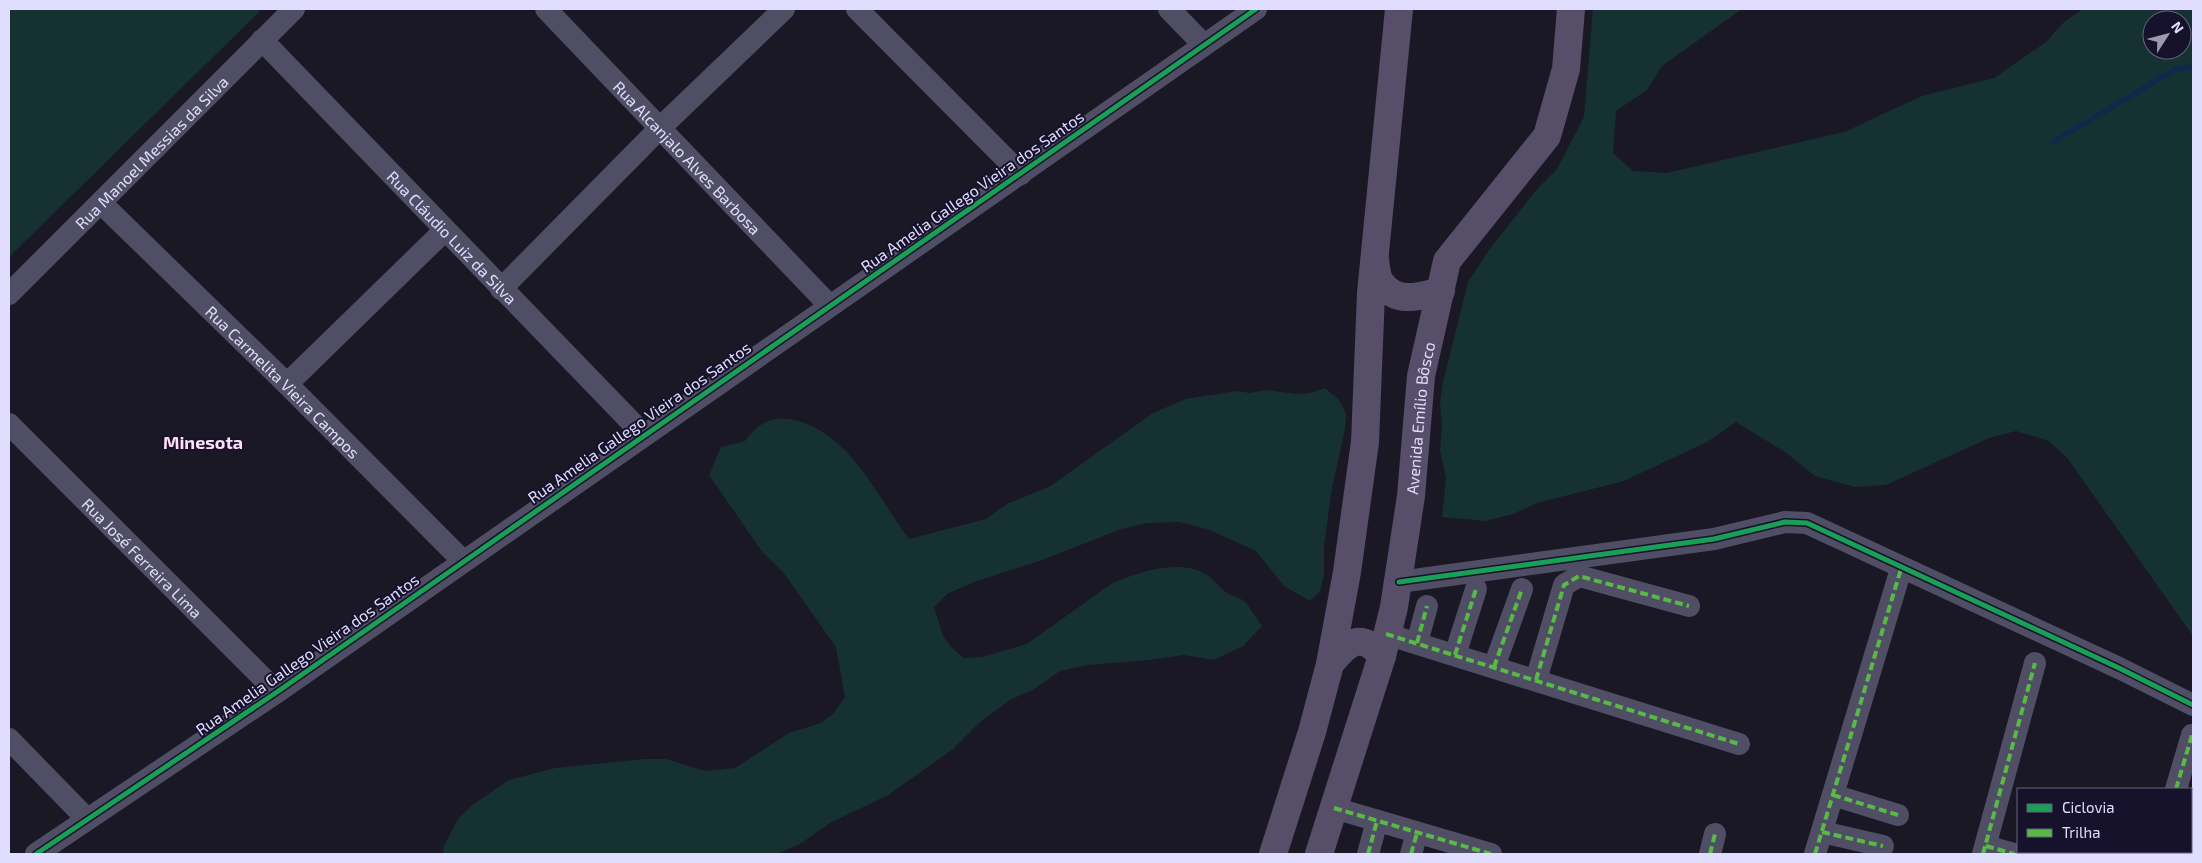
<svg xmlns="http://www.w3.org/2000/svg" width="2202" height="863" font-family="'Exo 2',sans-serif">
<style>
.green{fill:#163131;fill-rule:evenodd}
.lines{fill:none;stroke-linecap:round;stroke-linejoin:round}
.stream{stroke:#12274c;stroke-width:5.5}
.minor{stroke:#4f4e65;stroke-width:22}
.major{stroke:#574f69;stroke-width:28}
.quiet{stroke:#58b947;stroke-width:4;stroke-dasharray:8 4;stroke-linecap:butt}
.cycleway-casing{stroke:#16122b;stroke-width:8}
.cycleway{stroke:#1a9f57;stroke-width:5}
.labels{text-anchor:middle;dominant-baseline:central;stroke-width:4;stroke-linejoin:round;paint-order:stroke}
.street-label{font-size:16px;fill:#e1ddfe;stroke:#16122b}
.neighbourhood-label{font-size:18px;font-weight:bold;fill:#fedff3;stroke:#16122b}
</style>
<rect width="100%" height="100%" fill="#1a1825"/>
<path class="green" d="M9,9h253l-253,248z
M1593,9h149l-80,57 -15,24 -31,21 -3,42 20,18 34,2 177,-41 78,-36 72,-18 52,-36 18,-20 19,-13h110v627l-125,-177 -19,-18 -33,-10 -27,7 -103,47 -31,2 -40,-11 -30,-24 -49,-30 -29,20 -83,39 -87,22 -24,11 -28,7 -43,-4 4,-39 -6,-28 2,-22 -2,-25 3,-21 25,-100 21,-32 48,-61 20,-20 27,-52zM2152,20h30v30h-30z
M1325,388l14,12 7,13 -1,16 -13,59 -8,57v30l-4,16 -10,10 -26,-15 -28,-35 -49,-22 -28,-7 -32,1 -26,6 -76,30 -71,23 -27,12 -13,13 9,29 9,12 12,10 18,-1 45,-13 84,-60c26,-12 70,-26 96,-9 8,5 13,13 20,18 5,3 12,4 17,8 7,7 12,17 18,25l-19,20 -29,14 -30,-5 -35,5 -61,5 -28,6 -26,18 -24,11 -30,22 -27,27 -65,46 -58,28 -30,21 -23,10h-334l1,-8 14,-27 13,-13 38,-26 46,-12 90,-9h21l39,12 30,-3 54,-35 32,-10 12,-9 12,-17 -9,-50 -53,-75 -20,-19 -54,-78 12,-28 24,-6c11,-16 25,-25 45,-22 59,11 86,76 119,120l77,-20 21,-15 42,-17 104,-74 33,-14 51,-8 13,2 17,-3 29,4 14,-1z"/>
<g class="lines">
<path class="stream" d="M2053,142l123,-73 17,-2"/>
<g class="minor">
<path id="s1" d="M546,9l283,296"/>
<path d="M857,9l164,165"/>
<path d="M1169,9l34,35"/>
<path id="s2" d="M262,40l381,394"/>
<path id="s3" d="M101,203l186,181 176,177"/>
<path d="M501,289l159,-161 124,-119"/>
<path id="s4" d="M9,294l285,-285"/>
<path d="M287,384l157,-153"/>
<path id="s5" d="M9,424l268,268"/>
<path d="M1399,582l315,-43 71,-17 22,1 312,145 74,37"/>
<path d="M1386,634l353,110"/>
<path d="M1417,643l10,-37"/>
<path d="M1455,655l21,-66"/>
<path d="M1494,667l28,-78"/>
<path d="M1536,680l28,-95 15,-9 110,30"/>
<path d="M9,739l78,80"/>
<path d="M2176,789l16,-54"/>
<path d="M1833,795l65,20"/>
<path d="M1334,808l157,46"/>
<path d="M1822,832l61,14"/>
<path d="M1986,846l28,8"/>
<path d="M36,854l241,-162 979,-683"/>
<path d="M1368,854l9,-33"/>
<path d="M1411,854l6,-21"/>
<path d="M1710,854l5,-20"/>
<path d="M1815,854l86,-285"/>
<path d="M1983,854l52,-191"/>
<path d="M2157,854l1,-2"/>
</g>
<g class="major">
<path d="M1375,260c1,7 2,18 6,23 16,22 39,13 60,8"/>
<path d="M1330,664c18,-22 31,-33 52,-8"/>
<path d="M1273,854l39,-122 18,-68 17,-92 18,-130 6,-149 28,-284"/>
<path id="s6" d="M1319,854l63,-198 12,-49 17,-111 10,-120 26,-115 100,-125 19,-67 5,-60"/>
</g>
<path class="quiet" d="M1386,634l353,110
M1417,643l10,-37
M1455,655l21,-66
M1494,667l28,-78
M1536,680l28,-95 15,-9 110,30
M2176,789l16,-54
M1833,795l65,20
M1334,808l157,46
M1822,832l61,14
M1986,846l28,8
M1368,854l9,-33
M1411,854l6,-21
M1710,854l5,-20
M1815,854l86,-285
M1983,854l52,-191
M2157,854l1,-2"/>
<g class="cycleway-casing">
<path id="cycleway" d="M1399,582l315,-43 71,-17 22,1 312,145 74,37
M36,854l241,-162 979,-683"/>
</g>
<use href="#cycleway" class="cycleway"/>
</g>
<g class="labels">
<g class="street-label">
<text stroke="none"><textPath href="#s4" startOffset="201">Rua Manoel Messias da Silva</textPath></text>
<text stroke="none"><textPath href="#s1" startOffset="205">Rua Alcanjalo Alves Barbosa</textPath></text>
<text transform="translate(972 191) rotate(-35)">Rua Amelia Gallego Vieira dos Santos</text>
<text stroke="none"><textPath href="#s2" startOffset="274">Rua Cláudio Luiz da Silva</textPath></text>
<text stroke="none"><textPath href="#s3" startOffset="255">Rua Carmelita Vieira Campos</textPath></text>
<text stroke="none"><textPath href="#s6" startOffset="449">Avenida Emílio Bôsco</textPath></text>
<text transform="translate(639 422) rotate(-35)">Rua Amelia Gallego Vieira dos Santos</text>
<text stroke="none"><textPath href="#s5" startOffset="189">Rua José Ferreira Lima</textPath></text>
<text transform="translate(307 654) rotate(-35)">Rua Amelia Gallego Vieira dos Santos</text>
</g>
<g class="neighbourhood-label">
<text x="203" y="442">Minesota</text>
</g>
</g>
<rect width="2202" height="863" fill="none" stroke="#e1ddfe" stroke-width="20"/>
<rect x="2017" y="788" width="175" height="65" fill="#16122b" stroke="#67637f"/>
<rect x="2027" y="804" width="25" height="8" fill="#1a9f57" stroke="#67637f"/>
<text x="2062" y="813" font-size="15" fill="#e1ddfe">Ciclovia</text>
<rect x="2027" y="829" width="25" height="8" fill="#58b947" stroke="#67637f"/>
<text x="2062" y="838" font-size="15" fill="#e1ddfe">Trilha</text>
<g transform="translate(2167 35) rotate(54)"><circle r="24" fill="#16122b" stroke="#67637f"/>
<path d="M0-4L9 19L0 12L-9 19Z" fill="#9b98b2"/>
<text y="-8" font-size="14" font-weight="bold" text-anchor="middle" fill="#e1ddfe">N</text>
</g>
</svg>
